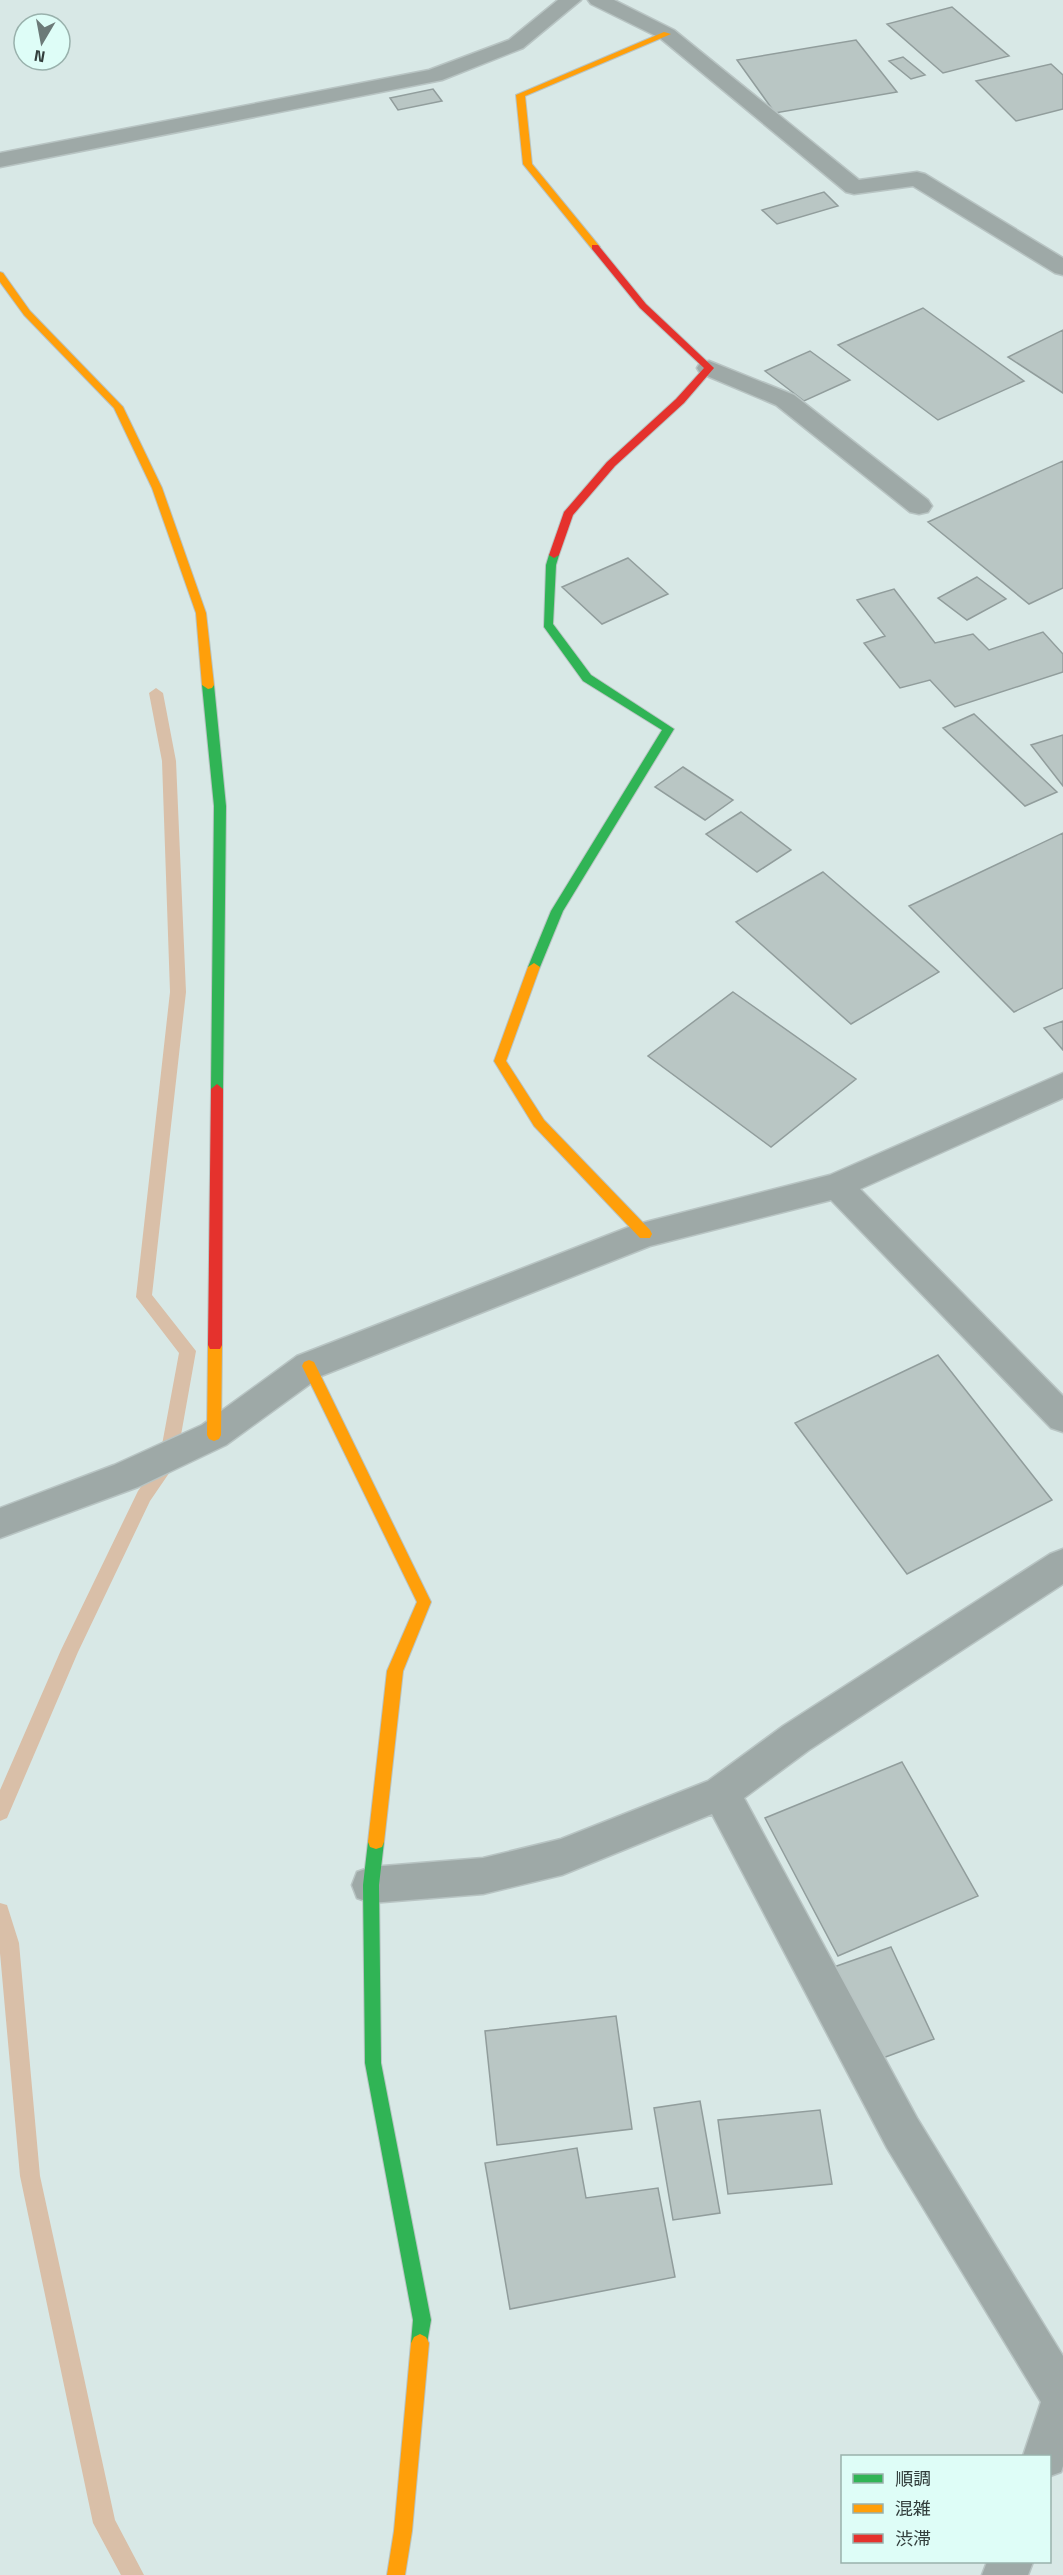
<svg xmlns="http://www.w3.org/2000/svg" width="1063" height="2575" font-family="'Titillium Web','Noto Sans JP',sans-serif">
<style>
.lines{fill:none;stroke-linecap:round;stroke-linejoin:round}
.stream{fill:#d9bfa8;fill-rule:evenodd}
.building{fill:#b9c6c4;stroke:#919d9c;stroke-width:1.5}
.street-casing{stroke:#b8c4c3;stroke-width:3}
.fast-casing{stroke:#b8c4c3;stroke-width:2}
.slow-casing{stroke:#b8c4c3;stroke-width:2}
.jam-casing{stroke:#b8c4c3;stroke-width:2}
.street{fill:#9ea9a7;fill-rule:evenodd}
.fast{fill:#30b455;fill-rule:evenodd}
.slow{fill:#ff9f0a;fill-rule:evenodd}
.jam{fill:#e5322d;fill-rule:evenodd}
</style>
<rect width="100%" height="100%" fill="#d8e8e6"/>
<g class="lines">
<path class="stream" d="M156,688l7,5 13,68 10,231 -34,303 44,56 -20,112 -26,38 -72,151 -71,166 -7,3v-31l61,-140 77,-159 21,-30 20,-108 -43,-56 34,-305 -8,-231 -13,-68z
M0,1903l7,2 12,38 21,233 75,344 29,55h-23l-28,-52 -73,-347 -20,-223z"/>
</g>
<path class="building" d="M952,7l57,49 -66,17 -56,-49z
M856,40l41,52 -122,21 -38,-53z
M903,57l22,18 -14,4 -22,-18z
M1051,64l12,11v34l-47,12 -40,-40z
M433,89l9,12 -44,9 -8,-12z
M824,192l14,14 -61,18 -15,-14z
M923,308l101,73 -86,39 -100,-75z
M1063,330v63l-55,-36z
M810,351l40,29 -46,21 -39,-30z
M1063,461v127l-34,16 -101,-82z
M628,558l40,36 -66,30 -40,-37z
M977,577l29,22 -39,21 -29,-22z
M894,589l41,54 38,-9 16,16 54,-18 20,22v18l-108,35 -25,-27 -30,8 -36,-45 21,-7 -28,-36z
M974,714l83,78 -32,14 -82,-78z
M1063,735v51l-32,-41z
M683,767l50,33 -28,20 -50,-33z
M741,812l50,38 -34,22 -51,-38z
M1063,833v155l-49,24 -105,-106z
M823,872l116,100 -88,52 -115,-102z
M733,992l123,87 -85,68 -123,-91z
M1063,1021v29l-19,-22z
M938,1355l114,145 -145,74 -112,-151z
M902,1762l76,134 -140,60 -73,-138z
M891,1947l43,92 -62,23 -41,-94z
M616,2016l16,113 -135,16 -12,-114z
M700,2101l20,112 -47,7 -19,-112z
M820,2110l12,74 -104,10 -10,-74z
M577,2148l9,50 72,-10 17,89 -165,32 -25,-146z"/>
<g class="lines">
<g class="street-casing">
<path id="street" d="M558,0h23l-58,48 -81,32 -442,87v-14l429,-83 80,-30z
M588,0h26l60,30 185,150 58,-8 8,2 138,84v17l-8,-2 -142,-87 -59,8 -8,-2 -186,-154 -69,-34z
M709,361l85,34 134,105 4,6 -4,6 -9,2 -9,-2 -134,-107 -76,-32 -3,-5 3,-5z
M1063,1073v25l-203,91 203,207v36l-12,-4 -220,-228 -181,46 -329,130 -95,69 -88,42 -138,51v-30l114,-43 88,-40 95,-69 337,-131 196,-50z
M1063,1549v35l-254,166 -65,48 173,320 146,238v110l-2,6 -11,4v-20h-27l18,-54 -154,-254 -175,-334 -150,61 -79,19 -112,9 -14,-5 -5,-13 5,-13 14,-5 112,-9 78,-19 147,-58 75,-55 267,-172z
M987,2562h46l-5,13h-46z"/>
</g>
<g class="fast-casing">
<path id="fast" d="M554,552l5,3 -3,10 -3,59 38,51 83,54 -111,182 -23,56 -6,4 -6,-4 23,-56 111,-181 -79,-49 -39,-54 2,-62 3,-10z
M208,681l6,4 12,121 -3,283 -6,5 -6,-5 3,-283 -12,-121z
M376,1835l6,2 2,5 -5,43 2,178 50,257 -5,29 -6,3 -6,-3 -3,-6 2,-23 -48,-257 -2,-178 5,-43 2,-5z"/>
</g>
<g class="slow-casing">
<path id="slow" d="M664,32l7,2 -146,62 7,68 68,83 -8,2 -69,-85 -7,-69z
M0,272l3,1 27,38 93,96 39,81 44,125 8,72 -2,3 -4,1 -6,-4 -6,-72 -44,-125 -38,-80 -90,-93 -24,-33z
M534,963l6,4 -34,94 38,59 106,110 2,4 -2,4h-10l-106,-112 -40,-65 34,-94z
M215,1339l5,2 2,4 -1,90 -2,4 -5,2 -5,-2 -2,-4 1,-90 2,-4z
M309,1360l5,2 117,240 -28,69 -19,171 -2,5 -6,2 -6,-2 -2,-5 19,-171 30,-69 -115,-236 2,-4z
M420,2334l6,3 3,6 -17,188 -7,44h-18l7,-44 17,-188 3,-6z"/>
</g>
<g class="jam-casing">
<path id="jam" d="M592,245h6l48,59 68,64 -30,35 -69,63 -42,49 -14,40 -5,3 -5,-3 15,-43 43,-50 69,-63 28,-31 -64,-60 -48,-59z
M217,1084l6,5 -1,256 -2,4h-10l-2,-4 3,-256z"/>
</g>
<use href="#street" class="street"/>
<use href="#fast" class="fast"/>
<use href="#slow" class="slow"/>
<use href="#jam" class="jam"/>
</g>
<rect x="841" y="2455" width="210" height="108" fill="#defdf7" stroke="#99b1ac" stroke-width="1.5"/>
<rect x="853" y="2474" width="30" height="9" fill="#30b455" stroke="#99b1ac" stroke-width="1.5"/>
<text x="895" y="2485" font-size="18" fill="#323e3c">順調</text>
<rect x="853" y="2504" width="30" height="9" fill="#ff9f0a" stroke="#99b1ac" stroke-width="1.5"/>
<text x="895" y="2515" font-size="18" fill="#323e3c">混雑</text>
<rect x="853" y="2534" width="30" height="9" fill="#e5322d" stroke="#99b1ac" stroke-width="1.5"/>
<text x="895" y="2545" font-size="18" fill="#323e3c">渋滞</text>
<g transform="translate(42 42) rotate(190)"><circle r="28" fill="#defdf7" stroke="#99b1ac" stroke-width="1.5"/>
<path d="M0-4.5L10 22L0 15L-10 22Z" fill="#6c7a78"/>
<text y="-9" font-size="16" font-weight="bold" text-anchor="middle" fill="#323e3c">N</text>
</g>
</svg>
